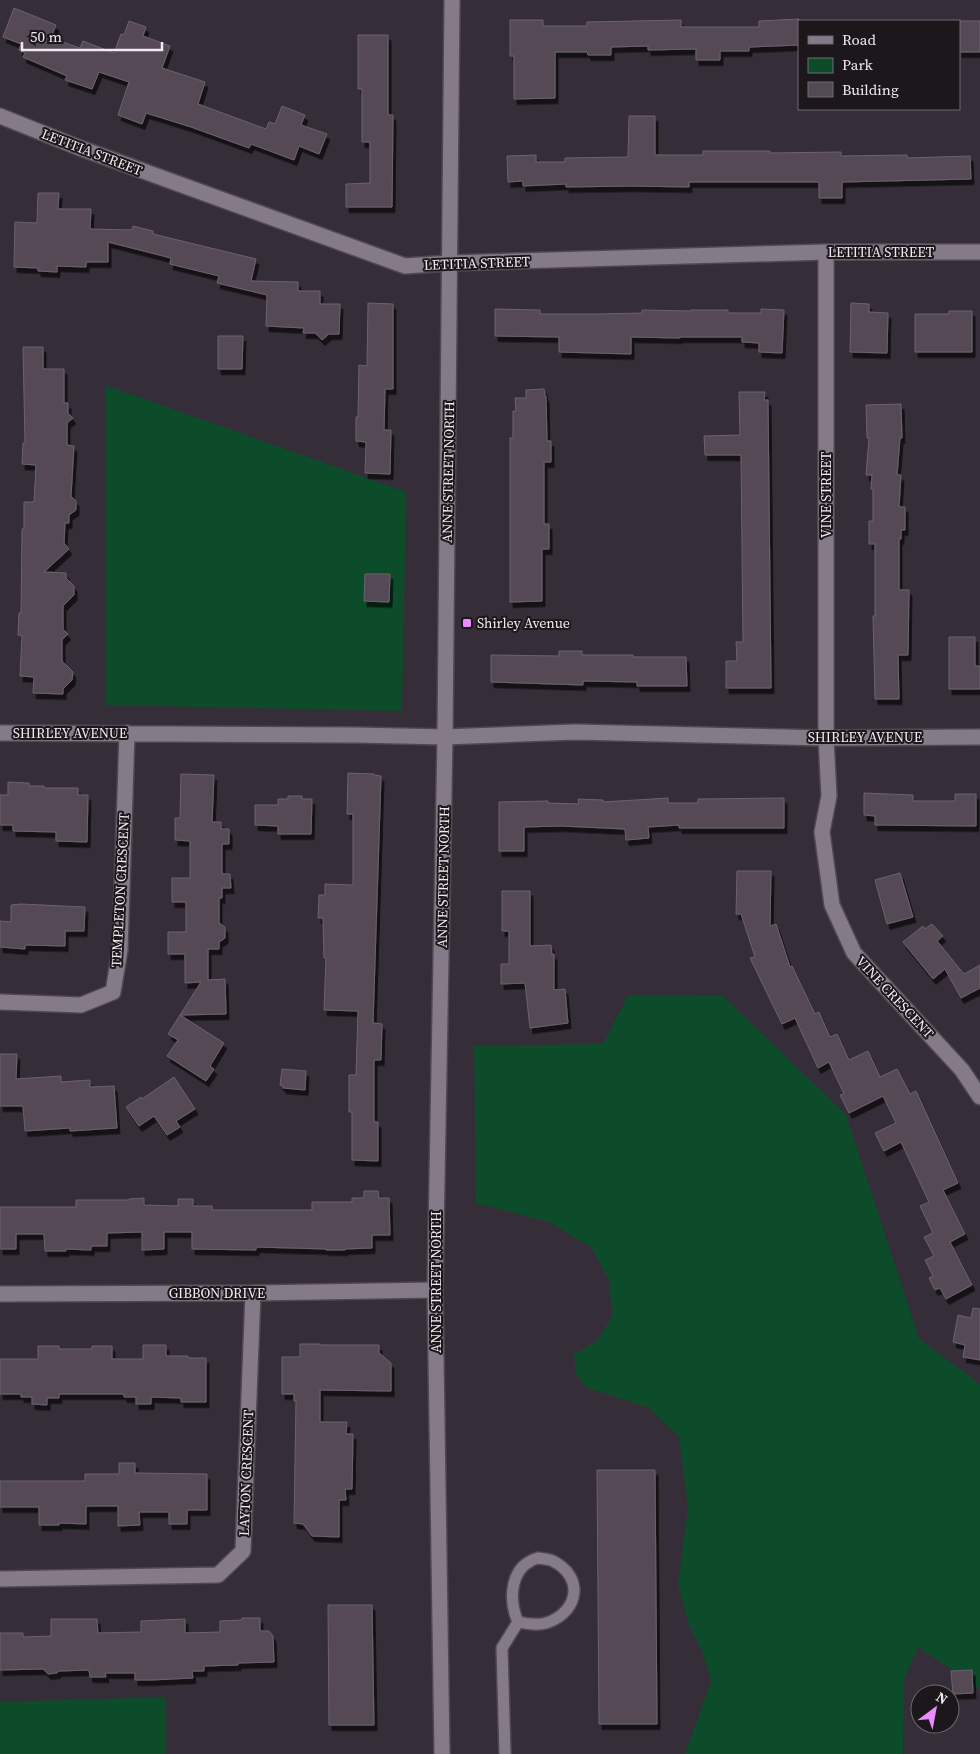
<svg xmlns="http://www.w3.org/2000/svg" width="980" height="1754" font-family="'Source Serif 4',serif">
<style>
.green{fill:#0d4c2a}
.building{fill:#544a56;stroke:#6c626e;filter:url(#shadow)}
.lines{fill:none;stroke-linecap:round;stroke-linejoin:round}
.service-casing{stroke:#504851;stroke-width:14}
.minor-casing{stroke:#504851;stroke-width:18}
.tertiary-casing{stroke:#504851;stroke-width:18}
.service{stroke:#857a87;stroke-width:11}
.minor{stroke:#857a87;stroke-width:15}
.tertiary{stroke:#857a87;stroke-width:15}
.poi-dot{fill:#ea8dfc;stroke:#1b171b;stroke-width:2}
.labels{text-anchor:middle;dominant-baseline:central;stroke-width:4;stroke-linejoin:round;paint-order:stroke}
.street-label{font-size:14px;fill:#f0eaf1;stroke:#1b171b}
.poi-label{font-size:14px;fill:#f0eaf1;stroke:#1b171b;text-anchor:start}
</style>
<defs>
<filter id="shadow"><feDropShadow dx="3" dy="5.5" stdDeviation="0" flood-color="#0009"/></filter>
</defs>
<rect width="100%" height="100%" fill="#352d37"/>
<path class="green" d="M105,385l301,107 -4,219 -297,-6z
M628,995l95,1 123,119 73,224 61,45v305l-62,-42 -14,32 -1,75h-218l26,-73 -9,-30 -14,-28 -10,-39 10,-77 -9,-70 -31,-30 -61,-19 -11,-13 -2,-20 24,-15 14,-24 -3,-36 -18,-33 -42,-25 -73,-19 -2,-157 129,-2z
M166,1697v57h-166v-52z"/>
<path class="building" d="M14,8l42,17 -5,13 29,10 3,-7 31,12 7,-19 3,1 5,-14 17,6 -3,9 27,10 -8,22 43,14 -7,22 68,25 3,-7 6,2 7,-18 23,9 -4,10 26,9 -8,20 -20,-8 -5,14 -43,-16 -2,4 -58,-21 -45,-14 -4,11 -24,-9 11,-33 -30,-10 -7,17 -27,-9 2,-4 -44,-19 2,-4 -6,-3 2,-6 -18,-7z
M799,19v26l-50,2v4h-29v9h-24v-11l-48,1v-4l-37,1v8h-23l-1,-3h-32v46l-41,1v-43h-4v-36h33v6h44v-4l94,-2v7h78v-6z
M959,21h21v31h-21z
M358,35h30v80h5l-1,92h-46v-23l24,-1v-41h-8v-53h-4z
M629,116h26v39h48v-4h67v2l71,-1v4l66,-1v3l63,-2 1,23 -129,3v16h-23v-16h-130v5l-58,-1 -65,1v-3l-43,2v-5l-15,1 -1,-26 29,-1v7h29v-4l63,-1z
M38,193h21l-1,16h33l-1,20 42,1 1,-4 20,5v3l103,25 -5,22 47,1v9h22v13h20l-1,30h-10l-7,6 -7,-7h-12l1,-5 -38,-2 1,-31 -50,-12 2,-7 -49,-12 1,-6 -63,-16v20h-22v5l-29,-1v6l-19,-1v-3l-24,-1 1,-45 22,1z
M368,303l25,1v85h-8l-1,41h7l-1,44 -25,-1 1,-31 -10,-1v-24h2l1,-52 8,1z
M851,303l18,1v8l19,1 -1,40 -37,-1z
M495,309l45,1v4h58l44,-1v-3l49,1v-1h37v3h33v-4l23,1 -2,43 -23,-1v-9l-17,-1v-5h-62v1l-49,-1v17l-72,-2v-15l-64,-1z
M949,311h23v41h-57v-38h34z
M218,336h25l-1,33h-24z
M23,347h20v22h21v34h4v10l5,5 -6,5v22l7,1 -3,50 5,5v9l-7,5v8h-4l-1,20 5,6 -25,23 22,1v5l8,8v9l-11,11v23l5,5 -6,6v21l11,11 -1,8 -9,9v5l-30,-1 1,-16 -14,-1 2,-40 -4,-1 1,-22h2l1,-84h2v-27h10l2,-37 -14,-1 1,-21h2z
M544,389l1,7h1l1,45h4v21h-7v62h5v25h-7v52l-32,1v-164h3v-27h3l-1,-13h11v-8z
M739,392h26l-1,8h4l3,288h-45v-27h11l-1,-19h7l-2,-187h-36l-1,-19 36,-1z
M901,404l1,34h-2l-3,37h4l-2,32h6v23h-4v9h-2v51h10l-1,65h-10l1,44h-24l-2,-83h2v-72h-6v-23h4v-32h-2l1,-14h-6l3,-37h-2l-1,-33z
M365,574h25l-1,28 -25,-1z
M949,637h26v29h5v23h-31z
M559,651h23v4h51v2h53l1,29h-50v-4l-54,-1v4l-92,-3v-27l68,1z
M348,773l26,1v1l7,1 -8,247 9,1 -1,36h-7v62h4v39l-26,-1v-48h-3v-37h7l2,-64 -34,-1 2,-52h-2l-1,-40h-5l1,-23h6v-11l28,1v-71h-6z
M181,774l33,1 -2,47h9v7h8v15h-7v30h8l1,14h-9v10h-3v25l6,4v11l-6,4v7h-11v31l17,-1 1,35 -46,1 44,28 -14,23 4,3 -8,12 -39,-25 11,-16 -10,-6 33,-52 -16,1v-29h-17v-22h18v-30h-14v-24h18v-37l-15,-1v-22h5z
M8,782l21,1v3h15v2h34v7h10l-1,47 -31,-1v-9l-43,-1v-6h-13v-30h8z
M864,793l49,2v6h42v-7h21v32l-101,-1v-9l-11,-1z
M288,796h14v3h10l-1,35h-33v-8l-23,-1v-20h23v-6h10z
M668,798v5h30v-4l86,-1v30h-105v-3l-31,2 1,11 -23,2 -1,-11 -64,-3 -37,1v24h-25v-49l49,-1v2l31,1 -1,-5 25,1v2z
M737,871h34l-1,55 6,-2 14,43 2,-1 23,48 4,-2 11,25 7,-3 12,26 19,-9 12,26 17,-8 13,25 6,-3 42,92 -15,7 22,44 -15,8 22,43 -26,14 -6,-11 -5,2 -6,-12 4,-2 -8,-16 9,-4 -10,-19 9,-4 -13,-27 9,-4 -28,-60 -17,9 -9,-18 21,-10 -13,-27 -34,17 -9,-18 4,-1 -15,-32 -11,6 -23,-50 -13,6 -32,-66 5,-1 -14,-43h-5z
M900,873l13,44 -26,7 -12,-44z
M502,891h28v55l21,-1 1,10 2,-1v36l11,-1 3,34 -38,5 -5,-45 -24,1v-20h8v-33h-7z
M21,904l64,3 -1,24h-19v15l-40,-1v4l-25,-2v-26l11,1v-17z
M932,924l11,12 -6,5 27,33 16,-9v23l-19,10 -16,-29 -12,10 -30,-37 20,-16 2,3z
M0,1054h17l-1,25 45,-3v6l29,-2v7l24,-1 3,42 -47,3v-3l-45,3 -2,-25h-23z
M282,1069l24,2 -1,19 -22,-2v-2l-3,-1z
M174,1077l21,32 -19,12 4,6 -13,8 -13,-19 -15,10 -13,-19 15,-10 1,2z
M364,1191h14l1,7h10l1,37h-18v13l-27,1v1h-19v-1l-70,-2v3l-64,-1v-17h-28v17l-22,1v-18l-35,1v13h-16v4l-26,-1 1,2h-21l-1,-17h-28v15h-16v-42h76v-7h53v-1l15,-1v7l34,1v-7h15v7h19v4h100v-8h40v-4h12z
M973,1308l7,1v51l-17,-3 2,-12 -12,-3 5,-27 13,3z
M300,1344h20v1h59v8l12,10v28l-71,-1v32h27l-1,12h7l-1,55h-7l1,11h-7v37l-27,-1 -9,-12 -9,-1 2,-122h-2v-7h-12v-37h18z
M143,1345h23v11h22v2h18v44h-25v-4l-30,-1v7h-15v-7h-12v-3h-65v4h-12v7l-15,-1v-7h-11v-3h-21v-35h38v-13h21v3h33v-3h20v13h31z
M119,1463h16v10l72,1v36h-20v14h-18v-12h-30l1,13 -22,1v-20h-32v18l-27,-1v2h-20v-18h-39v-26h85v-7h34z
M597,1470h58l2,254h-58z
M328,1605h44l2,120h-45z
M242,1618h18v13h9l4,5 1,26 -36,1v2l-34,1v5h-12l1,7 -42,2h-16v-7h-30l1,4h-16l-1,-7 -30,1 -2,2 -9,1 -5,-5 -43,1v-37h23v4l28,-1v-17h46l1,14 43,-1v-11l44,-2v14l35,-1v-11l22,-1z
M972,1670l1,23 -20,1 -2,-23z"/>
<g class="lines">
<g class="service-casing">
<path id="service" d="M538,1558c5,1 11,1 15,3 31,16 26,49 -4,61 -10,4 -22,2 -31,0 -10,-23 -8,-56 20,-64z
M505,1754l-3,-106 16,-26"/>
</g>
<g class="minor-casing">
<path id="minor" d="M0,116l80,32 325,118 45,-3 376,-11h154
M826,252v486l3,58 -7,36 10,73 22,48 108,117 18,27
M0,733l356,2 89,2 130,-5 251,6 154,-1
M0,1002l81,3 32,-13 7,-42 7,-217
M0,1294l253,-1 182,-3
M0,1579l218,-4 25,-24 10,-258"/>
</g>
<g class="tertiary-casing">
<path id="tertiary" d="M442,1754l-7,-464 10,-553 7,-737"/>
</g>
<use href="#service" class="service"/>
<use href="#minor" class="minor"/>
<use href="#tertiary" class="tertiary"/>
</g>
<rect class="poi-dot" x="462" y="618" width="10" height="10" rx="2.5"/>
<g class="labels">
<g class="street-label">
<text transform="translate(92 152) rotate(21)">LETITIA STREET</text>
<text x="881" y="252">LETITIA STREET</text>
<text transform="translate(477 263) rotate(-2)">LETITIA STREET</text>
<text transform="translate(448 472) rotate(-89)">ANNE STREET NORTH</text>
<text transform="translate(826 495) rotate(-90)">VINE STREET</text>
<text x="70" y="733">SHIRLEY AVENUE</text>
<text x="865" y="737">SHIRLEY AVENUE</text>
<text transform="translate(443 877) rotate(-89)">ANNE STREET NORTH</text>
<text transform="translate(120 890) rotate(-87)">TEMPLETON CRESCENT</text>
<text transform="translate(895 997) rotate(47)">VINE CRESCENT</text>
<text transform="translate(436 1282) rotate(-90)">ANNE STREET NORTH</text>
<text x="217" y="1293">GIBBON DRIVE</text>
<text transform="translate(246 1473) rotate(-88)">LAYTON CRESCENT</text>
</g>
<g class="poi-label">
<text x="477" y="623">Shirley Avenue</text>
</g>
</g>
<rect x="798" y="20" width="162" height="90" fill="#1b171b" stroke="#706b71"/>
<rect x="808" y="36" width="25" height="8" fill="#857a87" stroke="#706b71"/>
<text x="842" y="45" font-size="15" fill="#f0eaf1">Road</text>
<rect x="808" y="58" width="25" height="15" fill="#0d4c2a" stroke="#706b71"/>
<text x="842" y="70" font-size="15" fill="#f0eaf1">Park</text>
<rect x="808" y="82" width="25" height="15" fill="#544a56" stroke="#706b71"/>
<text x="842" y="95" font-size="15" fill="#f0eaf1">Building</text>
<g transform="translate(935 1709) rotate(32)"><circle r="24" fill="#1b171b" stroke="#706b71"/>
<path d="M0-4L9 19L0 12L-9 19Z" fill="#ea8dfc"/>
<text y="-8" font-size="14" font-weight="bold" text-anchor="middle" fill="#f0eaf1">N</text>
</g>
<path d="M22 42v8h140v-8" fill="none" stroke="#f0eaf1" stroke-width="2.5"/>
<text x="30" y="42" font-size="15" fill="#f0eaf1" stroke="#1b171b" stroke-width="4" paint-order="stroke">50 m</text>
</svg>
